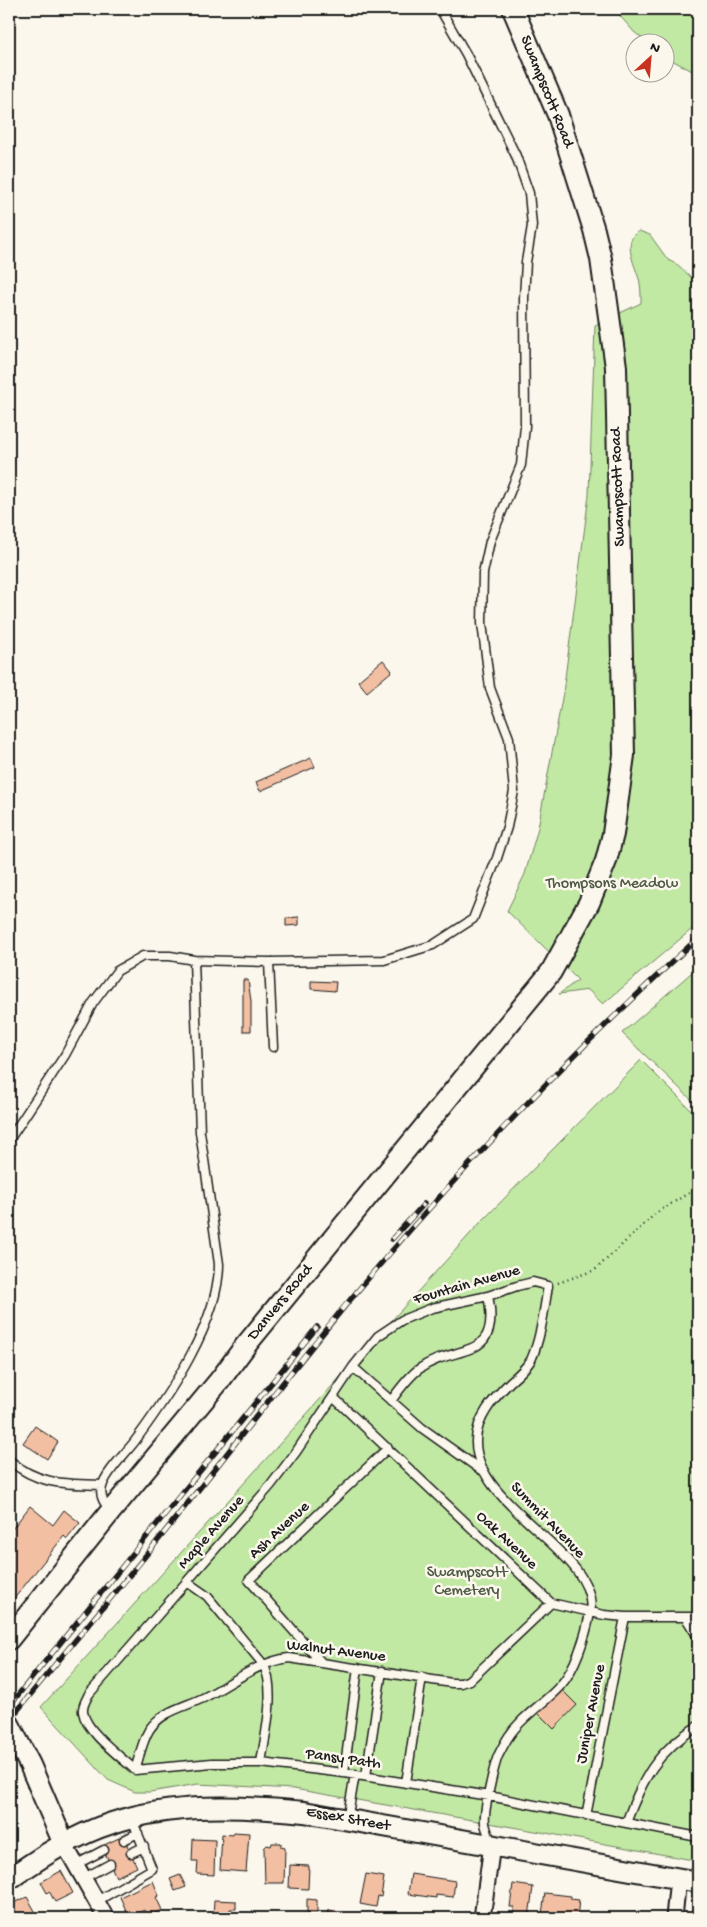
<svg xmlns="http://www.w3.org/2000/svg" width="707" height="1927" font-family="'Gochi Hand',sans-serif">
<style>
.green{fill:#c2e9a4;stroke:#6f8260}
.building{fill:#f2bfa3;stroke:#1c1c1c}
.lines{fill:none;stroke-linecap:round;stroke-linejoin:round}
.lane-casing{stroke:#1c1c1c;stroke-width:11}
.street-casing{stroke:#1c1c1c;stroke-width:19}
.secondary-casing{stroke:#1c1c1c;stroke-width:24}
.path{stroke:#1c1c1c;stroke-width:2.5;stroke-dasharray:1 4;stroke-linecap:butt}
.lane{stroke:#fbf7ec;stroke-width:8}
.street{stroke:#fbf7ec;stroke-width:15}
.secondary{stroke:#fbf7ec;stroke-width:20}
.rail-casing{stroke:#1c1c1c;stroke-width:5.5}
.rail{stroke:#fbf7ec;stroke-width:4;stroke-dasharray:11;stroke-linecap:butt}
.labels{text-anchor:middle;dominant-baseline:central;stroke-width:5;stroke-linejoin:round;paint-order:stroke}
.street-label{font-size:16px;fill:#1c1c1c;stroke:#fbf7ec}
.park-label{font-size:16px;fill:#4e5a45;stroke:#fbf7ec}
</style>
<rect width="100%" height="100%" fill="#fbf7ec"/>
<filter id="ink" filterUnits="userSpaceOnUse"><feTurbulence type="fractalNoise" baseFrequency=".02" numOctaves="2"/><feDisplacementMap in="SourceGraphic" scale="10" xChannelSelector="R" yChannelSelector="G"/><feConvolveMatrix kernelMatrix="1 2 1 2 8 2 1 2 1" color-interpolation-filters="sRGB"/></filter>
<g filter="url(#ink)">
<path class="green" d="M614,9h84v65l-32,-17 -1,-1 -1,-14h-17l-13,-10z
M639,231l11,4 18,25 10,5 15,14 5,-2v647l-95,80 -15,-14 -29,4 19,-14 -71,-69 18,-37 13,-46 25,-135 26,-198 6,-170 46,-22c0,-7 0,-13 -1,-20 -3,-15 -20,-42 -1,-52z
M698,967v139l-76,-73z
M641,1060l57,57v744l-163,-30 -241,-42 -96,-5 -48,8h-15l-27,-12 -67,-73 439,-484z"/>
<path class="building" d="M383,660l9,11 -25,21 -9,-11z
M311,758l4,9 -55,24 -4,-9z
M299,917v8l-13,1v-8z
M243,980h5l3,21v30h-8z
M311,981l25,1 -1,9 -24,-2z
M35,1426l23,16 -11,17 -24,-16z
M30,1506l23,19 11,-15 16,13 -13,16 -3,-3 -55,69v-72z
M561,1689l16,16 -23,24 -16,-16z
M233,1832l16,1 -3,39 -26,-2 2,-36 10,1z
M123,1836l14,31 -21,10 -14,-31z
M193,1839l22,1 -1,35 -17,-1 1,-13h-6z
M272,1843h9v4l4,1 -1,35h-19l-1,-35 3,-3 4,1z
M290,1865l19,1 -1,23 -19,-1z
M61,1871l12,22 -18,9 -6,-11 -2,2 -6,-11z
M366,1874l18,3 -3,20 -3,-1 -2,11 -16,-3z
M411,1874l44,7 -2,16 -17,-2v3l-28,-4z
M180,1875l6,12 -11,4 -5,-12z
M153,1881l6,15 -3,1 6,13 -15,7 -3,-7 -15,7 -9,-20z
M513,1884l20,3 -4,30 -15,-2v-8h-4z
M545,1893l26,3v3l8,1 -2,18 -35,-4z
M27,1897l12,21h-23l-4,-7h-3v-8h4z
M307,1899l10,1v13h-10z
M214,1900l22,1v8h-6v9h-17z
M329,1910l7,1 -1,7h-7z
M593,1914l26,1v3h-26z
M638,1914l18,2v2h-19z"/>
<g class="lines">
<g class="lane-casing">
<path id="lane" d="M269,962l4,85
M9,1140l56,-85 28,-52 24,-32 26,-15h27l24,4 75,2 115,-2 49,-15 40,-26 24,-61 10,-31 7,-36 -5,-53 -19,-50 -8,-65 1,-50 7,-32 31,-76 4,-39 -1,-128 2,-36 6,-36 -3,-33 -13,-37 -50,-102 -26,-45
M353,1367l69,61 59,42
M333,1397l218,206 53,12 21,2h73
M391,1401c8,-11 17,-24 28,-32 36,-26 83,-6 69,-73
M9,1460c29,25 56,24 93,25
M111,1511c-6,-7 -12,-14 -9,-24 3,-14 24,-34 33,-46 34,-46 84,-119 84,-177l-19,-132 -6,-172
M187,1582l20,14 56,68c14,24 2,72 -2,99
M686,1618l12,19
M321,1662l-72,-82 139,-132
M135,1770c-14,-13 -49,-38 -52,-58 -1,-6 3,-12 6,-18l182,-209 25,-33 57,-85 25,-31 24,-16 30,-12 56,-12 29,-10 16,-4 15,4c-4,24 -7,52 -17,74 -5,8 -14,16 -21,22 -16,16 -35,37 -34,61 1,66 125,111 114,170 -4,22 -15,57 -30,73 -16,18 -38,30 -51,50 -4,6 -8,14 -11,20 -4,10 -15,57 -13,67 1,7 5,15 7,21
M135,1770l77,-7h49l83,10 145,23 209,41
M135,1770c4,-12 7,-28 14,-40 13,-20 37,-23 56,-33 28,-14 52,-35 84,-39l163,25h9l9,-3 81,-77
M344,1773l14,-105
M366,1776l16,-105
M406,1783l16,-106
M586,1816l39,-199
M347,1820l8,-46
M626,1823c17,-45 30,-71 72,-97
M124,1840l14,-7
M131,1853l13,-6
M77,1864l27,-14
M84,1878l26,-14
M97,1901l55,-32 -20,-50"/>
</g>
<g class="street-casing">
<path id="street" d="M64,1844l42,74
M482,1918l10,-73
M674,1918l4,-40"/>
</g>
<g class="secondary-casing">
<path id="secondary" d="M9,1639l102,-128 109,-131 26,-35 305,-373 38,-69 17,-42 7,-27 11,-79 -8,-388 -15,-108 -7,-29 -36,-115 -45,-106
M9,1724l21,41 34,79
M9,1879c32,-22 65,-44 103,-56 60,-20 129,-17 192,-11l394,70"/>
</g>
<path class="path" d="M558,1283l37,-13 61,-57 31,-19 11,-4"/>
<use href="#lane" class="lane"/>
<use href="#street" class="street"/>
<use href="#secondary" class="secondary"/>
<g class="rail-casing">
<path id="rail" d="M392,1239l32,-35
M9,1706l308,-379
M9,1721c56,-70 115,-137 170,-207 68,-85 133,-171 204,-253 98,-114 204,-222 315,-323"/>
</g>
<use href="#rail" class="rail"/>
</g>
</g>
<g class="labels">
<g class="street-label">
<text transform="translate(546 92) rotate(68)">Swampscott Road</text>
<text transform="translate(619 487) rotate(-92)">Swampscott Road</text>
<text transform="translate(467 1286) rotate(-16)">Fountain Avenue</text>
<text transform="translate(281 1303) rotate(-51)">Danvers Road</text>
<text transform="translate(547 1521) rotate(46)">Summit Avenue</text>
<text transform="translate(280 1531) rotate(-43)">Ash Avenue</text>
<text transform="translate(212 1533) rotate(-49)">Maple Avenue</text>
<text transform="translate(506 1541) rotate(43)">Oak Avenue</text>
<text transform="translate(336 1652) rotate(7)">Walnut Avenue</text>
<text transform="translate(592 1714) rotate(-79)">Juniper Avenue</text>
<text transform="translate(343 1760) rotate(8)">Pansy Path</text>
<text transform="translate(348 1820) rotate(10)">Essex Street</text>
</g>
<g class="park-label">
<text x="612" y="884">Thompsons Meadow</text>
<text x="467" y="1573">Swampscott<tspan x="467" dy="18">Cemetery</tspan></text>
</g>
</g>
<rect width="707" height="1927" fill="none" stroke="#fbf7ec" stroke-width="30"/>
<rect x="15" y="15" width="677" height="1897" fill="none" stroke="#1c1c1c" stroke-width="2" filter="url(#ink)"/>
<g transform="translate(650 58) rotate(26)"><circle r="24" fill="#fbf7ec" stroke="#a29f99"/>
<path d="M0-4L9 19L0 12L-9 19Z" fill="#c8321e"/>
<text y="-8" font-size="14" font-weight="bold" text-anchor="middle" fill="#1c1c1c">N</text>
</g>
</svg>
